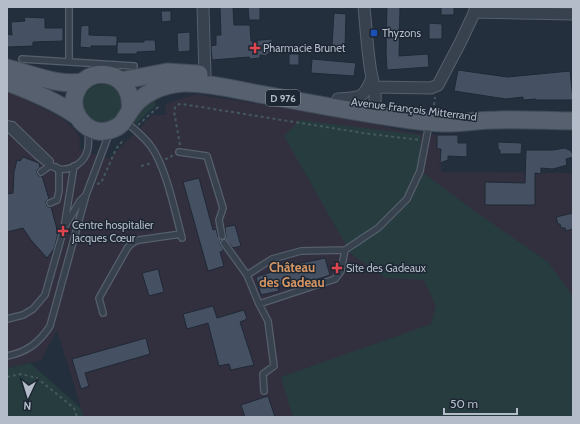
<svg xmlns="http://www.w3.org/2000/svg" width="580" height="424" font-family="Cabin,sans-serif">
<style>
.medical{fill:#32303f}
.green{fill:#263c3f}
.building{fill:#455162;stroke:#1f2835}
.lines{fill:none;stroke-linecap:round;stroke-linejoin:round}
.lane-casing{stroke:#565f6c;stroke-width:8}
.street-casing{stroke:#565f6c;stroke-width:13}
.primary-casing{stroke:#414a57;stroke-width:19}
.path{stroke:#44595c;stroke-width:2;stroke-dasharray:3 3;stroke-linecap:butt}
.lane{stroke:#38414e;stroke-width:5.5}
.street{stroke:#38414e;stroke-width:11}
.primary{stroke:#56606e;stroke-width:17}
.transit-dot{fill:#1a4fb4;stroke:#1d2633;stroke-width:1.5}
.health-dot{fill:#e0444e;stroke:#1d2633;stroke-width:1.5}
.labels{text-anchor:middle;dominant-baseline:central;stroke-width:3;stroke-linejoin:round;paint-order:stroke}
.shield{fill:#1d2633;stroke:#878f9c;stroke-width:1}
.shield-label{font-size:10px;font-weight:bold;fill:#b4bcc9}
.poi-label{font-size:11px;fill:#b4bcc9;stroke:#1d2633;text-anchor:start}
.street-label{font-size:11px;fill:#b4bcc9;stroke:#1d2633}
.quarter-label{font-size:13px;font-weight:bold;fill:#d59563;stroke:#1d2633}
</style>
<rect width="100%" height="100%" fill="#242f3e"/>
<path class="medical" d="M7,92l14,5 42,22 12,11 3,5 2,5 -1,9 30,10 44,-44h14l-2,-11 31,-10 160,26 53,12 32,3v37l132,1v244h-489l-27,-87 -16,30 -34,8z"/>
<path class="green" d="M83 104a20 20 0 1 1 40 0a20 20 0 1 1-40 0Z
M153,97l3,8 -20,19 -4,-4z
M300,120l121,15 -3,34 55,41 75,52 25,34v121h-280l-12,-40 150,-53 5,-18 -12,-26 -38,-2 -35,-24 -67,-118z
M30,363l51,45 3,9h-77v-49z"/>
<path class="building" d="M220,7h13l1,18h16l1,16 21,-2 1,15h-6v2l-7,-1v3l-10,1 -1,-2 -37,3 -1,-14 5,-1v-10h5z
M248,7h12v13h-11z
M387,7h13l-1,49 29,-2 1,13 -42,3 -1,-18z
M441,7h13v8h-13z
M161,11h10v10l-9,1z
M334,13l12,1 -1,33 -13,-1z
M24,17l21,1v10h18v13l-30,1v4l-26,1v-13l5,1 -1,-13 14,-1z
M429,23l13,1v15h-13z
M89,25v10l28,1v10h-26v2l-11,-1 1,-21z
M190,32v19l-12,1 -1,-19z
M144,40h11l1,11 -19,1v2h-20v-12h27z
M289,54h10v11h-10z
M312,59l44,4 -2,13 -43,-3z
M458,70l49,7 63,-6 3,29h-37v-1l-13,1v-3l-17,2 -52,-8z
M437,135h21v8h9v14l-19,-1v4l-8,3 1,-14h-4z
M498,142l24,1 -1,11h-21v-4h-2z
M565,148l6,3 2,4v2l-7,2 1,6 -14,4 -12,-1v6l-6,-1v32h-50v-23l40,1 1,-33h27z
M23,157l16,6 1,5 -3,2v3l2,3h3l7,23 -3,2v3l2,3h3l7,26 -4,16 -7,9 -16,-18 -8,-12 -16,4v-38l6,-1 1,-21 3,-12 3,1z
M199,178l14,52 3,-1 2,8 3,3 -1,4 4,6 -4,2 4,14 -16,5 -25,-89z
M573,213v16l-7,2 -1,-3h-4l-1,-4h-2l-2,-7z
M235,225l6,21 -8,2 -8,-9 1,-3 -1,-9z
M325,258l5,17 -21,7 -2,-4 -29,8 1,5 -18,4 -5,-18 28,-9 5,-5 3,2z
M158,269l6,23 -15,4 -7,-23z
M213,306l4,12 27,-8 3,9 -7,3 14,43 -23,5 -2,-6 -10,2 -11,-43 -21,6 -4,-15z
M146,338l4,16 -65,19 4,13 -8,3 -9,-30z
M268,396l7,21h-30l-4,-12z"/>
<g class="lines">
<g class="lane-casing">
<path id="lane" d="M69,7v54
M22,59l112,7
M125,121c8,7 18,15 25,24 16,21 25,67 32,93
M7,124l6,1 37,36
M7,127c11,10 38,40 52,42 6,1 13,-1 18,-4 13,-9 12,-21 11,-36
M179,152l28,4 16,52 -4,12 3,16
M41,172l10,-7
M50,203l7,-3 2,-9v-22l-3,-2
M65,226l15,-25 6,-6
M224,243l23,32
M259,304l76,-25 6,-8 4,-21
M103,313l-4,-15 29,-51 6,-5 5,-2 42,-6
M7,319l16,-4 10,-6 12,-14 19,-67 10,-62
M7,356c20,-4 32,-13 43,-30l36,-131 23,-61
M264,391l-1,-17 11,-8 -6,-45 -9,-17 -12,-29 25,-16 29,-8 44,-1 33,-22 29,-29 13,-28 9,-47"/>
</g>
<g class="street-casing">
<path id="street" d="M203,7l2,68
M364,7c2,20 3,39 6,59 1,11 8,29 4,40 -1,4 -6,5 -9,6
M474,12l99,2
M375,87l56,1 7,-3 23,-44 16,-34
M338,99c22,-2 25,1 34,-21"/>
</g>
<g class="primary-casing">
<path id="primary" d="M7,68c25,6 50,18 76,14
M119,80h6l42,-8 32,2
M7,82c24,9 49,19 70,34
M130,111c5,-42 -45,-49 -55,-16 -6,21 16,44 38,34 10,-4 11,-9 17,-18 11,-18 34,-27 54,-28 20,-1 50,6 70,10 50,9 100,19 150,26 14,2 28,4 42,4 17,0 34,-3 51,-3 25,-1 51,1 76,1"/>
</g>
<path class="path" d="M434,105l1,-8
M138,125l20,-18v-3
M180,145l-6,-34c1,-5 3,-7 8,-7l181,29 56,7
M165,159l5,-1 3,-4
M141,166l11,-3
M97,184l4,-1 15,-34 8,-10
M7,377l14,-3 16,4 37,30 3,9"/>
<use href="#lane" class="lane"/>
<use href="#street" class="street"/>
<use href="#primary" class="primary"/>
</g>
<rect class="transit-dot" x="370" y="29" width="8" height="8" rx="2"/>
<g class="health-dot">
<path d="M253 42h4v4h4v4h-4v4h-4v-4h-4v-4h4z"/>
<path d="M61 225h4v4h4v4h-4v4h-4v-4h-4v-4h4z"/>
<path d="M335 262h4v4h4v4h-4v4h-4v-4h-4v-4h4z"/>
</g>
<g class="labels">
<rect class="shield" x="266" y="90" width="34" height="16" rx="3"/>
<g class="shield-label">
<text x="283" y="98">D 976</text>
</g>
<g class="poi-label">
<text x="382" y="33">Thyzons</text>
<text x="263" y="48">Pharmacie Brunet</text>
<text x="72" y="225">Centre hospitalier<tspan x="72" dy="13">Jacques Cœur</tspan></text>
<text x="346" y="268">Site des Gadeaux</text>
</g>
<g class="street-label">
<text transform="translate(414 109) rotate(7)">Avenue François Mitterrand</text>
</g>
<g class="quarter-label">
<text x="292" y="267">Château<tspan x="292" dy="15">des Gadeau</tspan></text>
</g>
</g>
<rect width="580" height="424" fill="none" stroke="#b4bcc9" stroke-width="16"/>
<g transform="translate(28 396) rotate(184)" stroke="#1d2633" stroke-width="3" paint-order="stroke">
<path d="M0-3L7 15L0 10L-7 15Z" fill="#b4bcc9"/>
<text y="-6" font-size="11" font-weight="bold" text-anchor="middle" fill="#b4bcc9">N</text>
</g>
<path d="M444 408v6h73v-6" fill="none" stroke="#b4bcc9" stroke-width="2"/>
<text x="450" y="408" font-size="12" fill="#b4bcc9" stroke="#1d2633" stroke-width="3" paint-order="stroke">50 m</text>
</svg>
